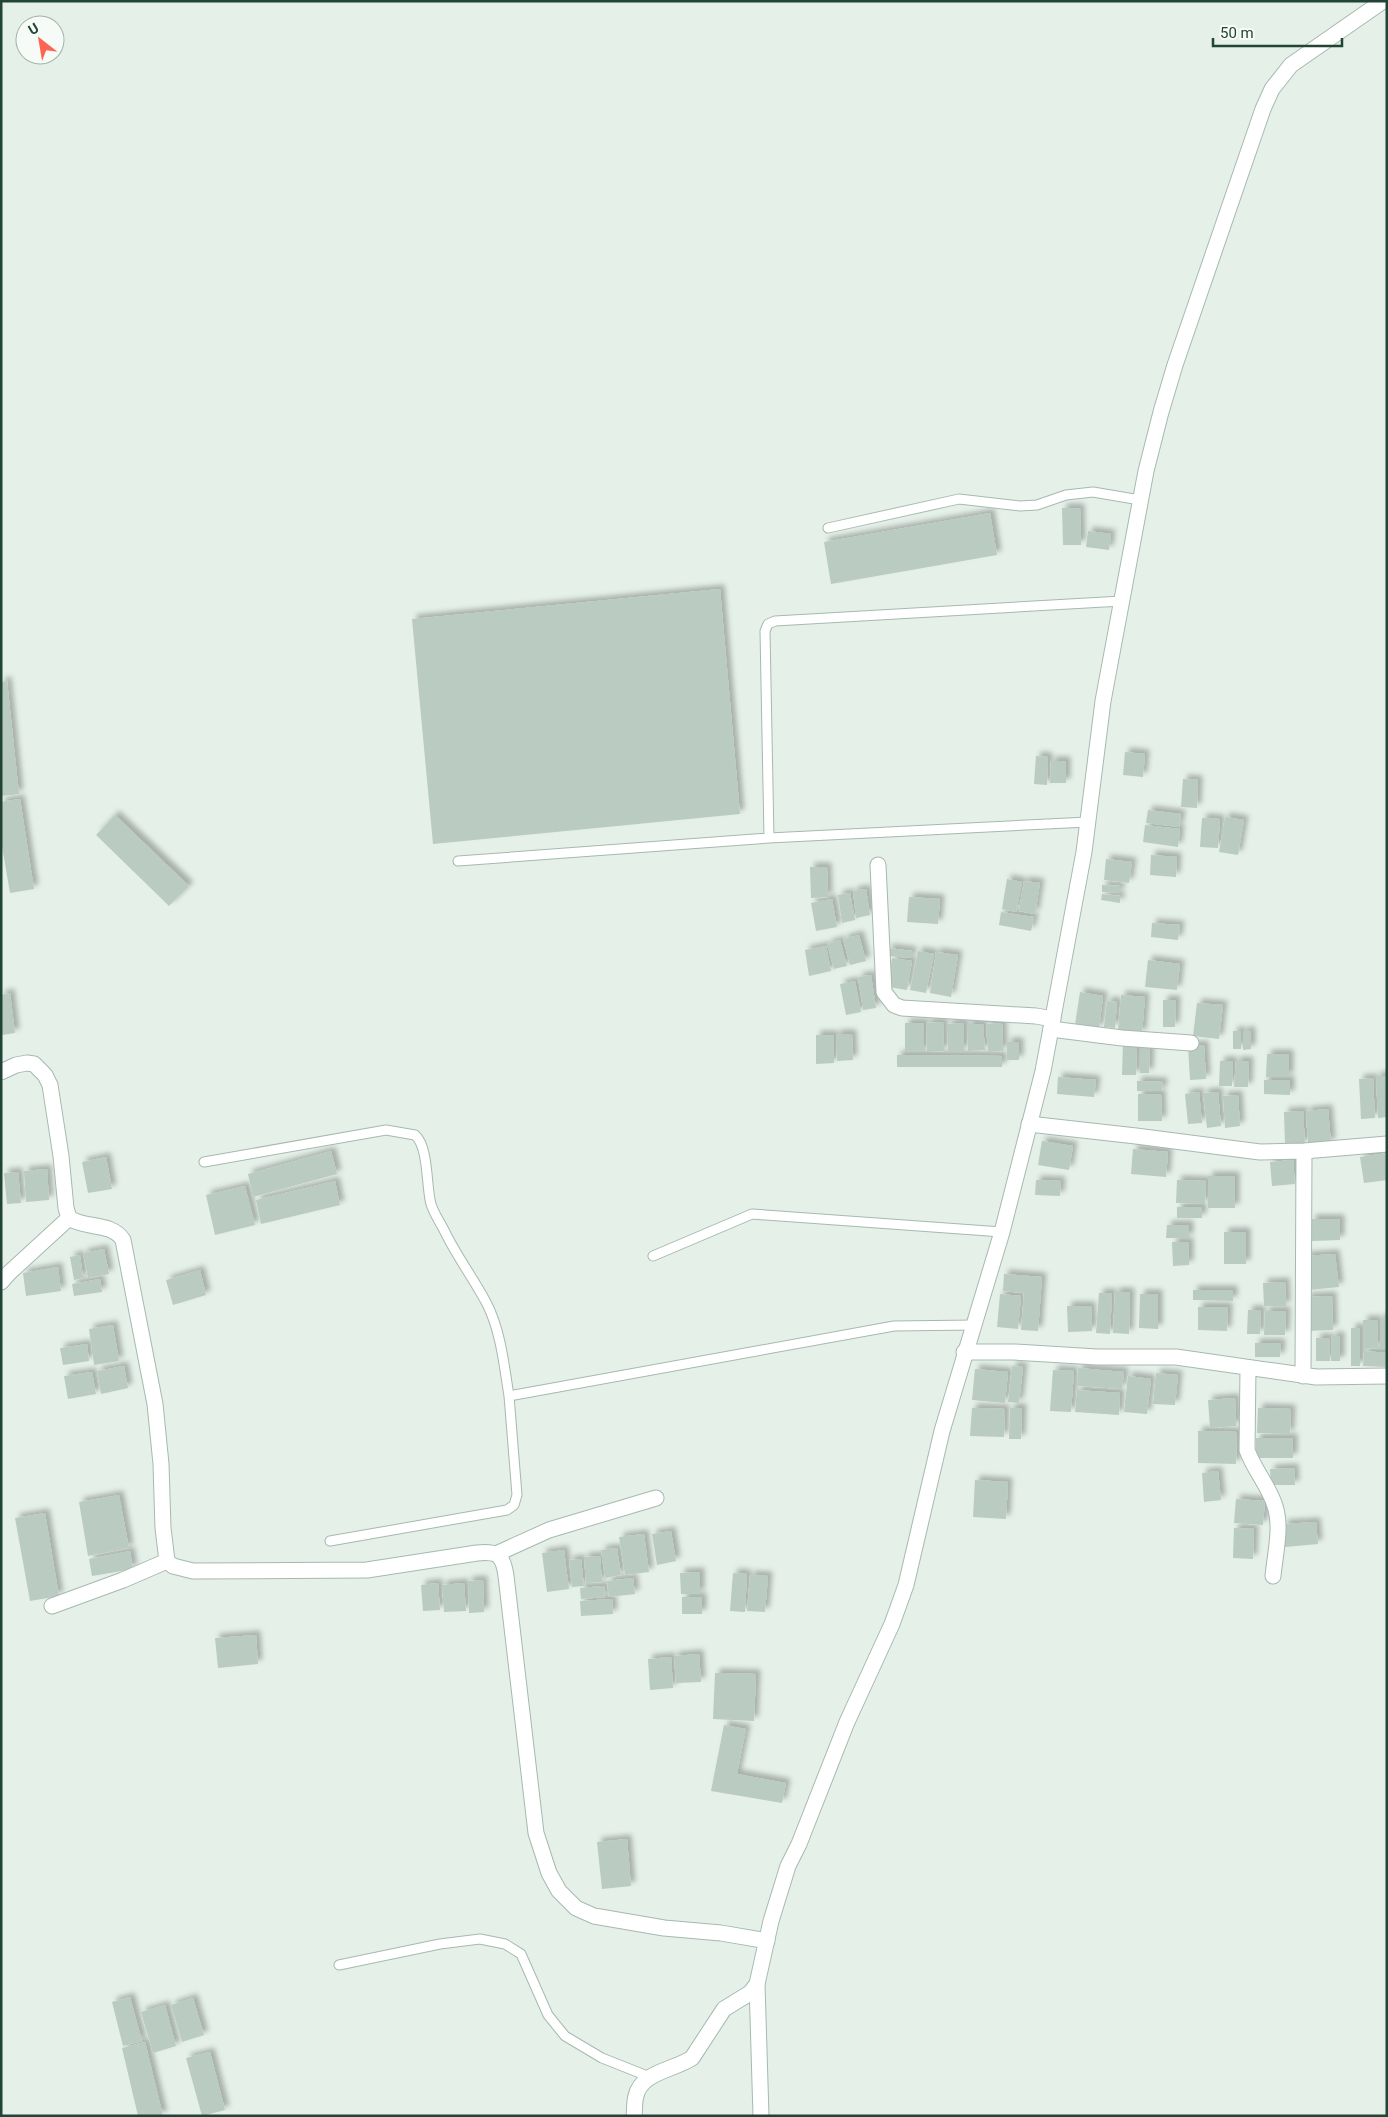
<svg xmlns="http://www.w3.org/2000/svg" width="1388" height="2117" font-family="Roboto,sans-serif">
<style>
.building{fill:#bacbc2;filter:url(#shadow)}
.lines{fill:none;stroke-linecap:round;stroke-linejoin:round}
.service-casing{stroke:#a6b9b0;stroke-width:11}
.minor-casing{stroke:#a6b9b0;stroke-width:17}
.tertiary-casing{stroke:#a6b9b0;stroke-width:17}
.service{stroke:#fff;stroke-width:9}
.minor{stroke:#fff;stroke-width:15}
.tertiary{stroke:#fff;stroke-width:15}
</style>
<defs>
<filter id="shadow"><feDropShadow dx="4.5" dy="-4.5" stdDeviation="2.5" flood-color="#0004"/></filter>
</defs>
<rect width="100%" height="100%" fill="#e5f0e9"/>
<path class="building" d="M1062,508h18l1,37h-18z
M990,513l7,42 -166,29 -7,-42z
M1088,531l23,3 -2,16 -23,-3z
M720,589l20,225 -307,30 -21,-225z
M7,681l12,113 -18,2v-114z
M1125,752l20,2 -2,23 -20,-2z
M1036,756l12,1 -1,28 -13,-1z
M1051,761h15v22h-16z
M1183,779l15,1 -1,28 -16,-1z
M20,799l14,90 -24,4 -9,-53v-38z
M1148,810l33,4 -2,13 -33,-4z
M115,815l74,71 -20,20 -73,-71z
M1225,817l19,3 -6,35 -19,-3z
M1202,818l18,1 -2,29 -18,-1z
M1145,825l35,4 -2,18 -35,-5z
M1151,855l26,2 -1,20 -26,-2z
M1106,859l26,3 -3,21 -25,-3z
M810,867h17l1,30 -17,1z
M1007,879l15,3 -6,30 -14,-3z
M1024,881l16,2 -5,31 -16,-3z
M1102,885l18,1v7l-18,-1z
M866,889l4,26 -14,3 -3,-27z
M850,893l5,27 -13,3 -4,-28z
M1102,894l18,2v7l-19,-3z
M909,897l31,2 -2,25 -31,-2z
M832,899l5,28 -21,4 -5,-28z
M1001,912l33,5 -3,14 -32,-6z
M1152,923l28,2 -2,15 -27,-3z
M859,935l7,26 -16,4 -7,-26z
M840,940l7,26 -13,3 -7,-25z
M826,946l5,25 -22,5 -4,-26z
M888,948l24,3v7l-25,-2z
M918,951l16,3 -8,39 -16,-3z
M936,952l22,3 -7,42 -21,-4z
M892,958l20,3 -5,29 -19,-3z
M1148,960l32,4 -3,26 -32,-3z
M871,975l5,33 -13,2 -5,-33z
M855,981l6,31 -15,3 -6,-31z
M1080,992l23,4 -4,33 -24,-4z
M10,993l5,40 -14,2v-40z
M1121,995l24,2 -3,37 -24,-3z
M1163,1000h13l-1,27h-12z
M1107,1001l10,1 -2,26 -11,-1z
M1197,1003l26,2 -4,34 -26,-3z
M943,1022l1,29 -17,1 -1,-29z
M905,1023h19v29h-19z
M964,1023v28h-16l-1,-27z
M1002,1023l1,28 -15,1 -2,-28z
M967,1024h16l2,26 -17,1z
M1233,1031h8v18h-8z
M1243,1031h8v18l-8,1z
M836,1034h16l1,26 -16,1z
M816,1035h18v28l-18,1z
M1007,1042h12v18h-12z
M1123,1043l14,1 -1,31h-14z
M1204,1045l2,34 -16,1 -2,-34z
M1140,1046h10l-1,27h-9z
M1267,1054h22v23h-23z
M897,1055l105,1v11h-105z
M1220,1061h13l-1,25h-13z
M1236,1061h13l-1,26h-14z
M1376,1076h11v41l-9,1z
M1058,1077l38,3 -2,17 -37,-3z
M1373,1078l2,40 -14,1 -2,-40z
M1264,1080h26v15l-26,-1z
M1137,1081l26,1 -1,9h-25z
M1199,1092l3,31 -14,1 -3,-30z
M1218,1092l3,34 -14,2 -4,-35z
M1138,1094h23l1,27h-24z
M1238,1095l2,31 -15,2 -2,-32z
M1328,1109l3,34 -23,2 -2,-34z
M1303,1111l2,33 -20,1 -1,-33z
M1042,1141l31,5 -4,24 -31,-5z
M1133,1149l35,3 -2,25 -35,-3z
M331,1151l6,23 -84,23 -5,-23z
M1387,1153v27l-23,3 -4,-26z
M106,1157l6,32 -24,4 -6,-31z
M1293,1160l2,24 -23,2 -2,-24z
M47,1169l2,31 -23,2 -2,-31z
M18,1172l3,31 -14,1 -3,-31z
M1208,1176h27v32h-27z
M1036,1180l25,1 -1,15 -25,-1z
M1177,1180l29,1 -1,23 -29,-1z
M335,1181l5,24 -79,19 -5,-24z
M245,1186l10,39 -40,10 -9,-40z
M1177,1207h25v11h-25z
M1311,1219h29v21l-28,1z
M1167,1225h22v13h-23z
M1224,1232h22v32h-22z
M1172,1242h17v23l-16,1z
M104,1249l5,25 -21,4 -5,-25z
M1335,1254l4,33 -30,3 -4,-34z
M80,1255l3,23 -9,2 -4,-23z
M58,1267l3,24 -35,5 -3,-23z
M200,1270l6,25 -33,10 -7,-25z
M1004,1274l38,3 -4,54 -17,-1 3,-37 -21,-2z
M100,1279l2,13 -28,4 -2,-12z
M1285,1282l1,24h-22l-1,-23z
M1193,1290h40v11l-40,-1z
M1115,1292h15l-1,42 -16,-1z
M1099,1293h13l-2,41 -14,-1z
M1000,1294l21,2 -3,33 -21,-2z
M1140,1294h18v35l-19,-1z
M1332,1296l1,34 -26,1 -1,-34z
M1067,1306h24l1,25 -24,1z
M1198,1307h30l-1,24 -29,-1z
M1248,1310h13l-1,24h-13z
M1265,1311h21l-1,24h-21z
M1380,1318h7v31h-7z
M1363,1320h14l1,28 -15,1z
M113,1325l6,36 -25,4 -5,-36z
M1351,1328h9v38h-9z
M1332,1336h8v25h-9z
M1316,1338h13l1,23h-14z
M1255,1343h26l-1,14h-25z
M87,1344l2,17 -26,4 -3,-17z
M1364,1351l23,2v14l-24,-1z
M124,1366l4,22 -27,6 -4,-23z
M1012,1366l11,1 -4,36 -11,-1z
M1078,1368l46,4 -2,17 -45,-3z
M975,1369l33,3 -3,31 -33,-3z
M1053,1370l21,1 -3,41 -21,-1z
M92,1372l4,22 -28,5 -4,-23z
M1156,1373l22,2 -3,30 -22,-1z
M1128,1376l23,3 -4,35 -23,-2z
M1077,1390l43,3 -1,22 -44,-3z
M1235,1398l1,28 -26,2 -2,-28z
M972,1408l33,1 -1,28 -34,-1z
M1010,1408h12l-1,31h-12z
M1258,1408l33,1 -1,25 -33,-1z
M1198,1431l39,1 -1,32 -38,-1z
M1256,1438h37v20h-37z
M1294,1468l1,17h-24l-1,-16z
M1218,1471l3,29 -17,2 -2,-29z
M975,1480l33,2 -2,37 -33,-2z
M119,1495l10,53 -41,8 -9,-54z
M1236,1499l29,2 -2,24 -29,-2z
M45,1513l14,83 -29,5 -15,-83z
M1316,1522l2,22 -33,3 -2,-23z
M1234,1528l20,1 -1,30 -20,-1z
M671,1531l5,30 -19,4 -5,-31z
M644,1534l5,38 -24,3 -6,-38z
M617,1548l4,27 -16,3 -4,-28z
M564,1550l5,39 -22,3 -5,-39z
M130,1551l3,18 -41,7 -3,-17z
M600,1556l2,26 -16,1 -2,-26z
M581,1559l3,27 -12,1 -3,-27z
M700,1572v22h-19l-1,-21z
M733,1573l14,1 -2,38 -15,-1z
M750,1575l18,1 -3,36 -18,-1z
M633,1578l2,16 -26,3 -2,-16z
M483,1580l1,32 -15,1 -1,-32z
M438,1583l2,27 -17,1 -2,-26z
M464,1583l2,28 -22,1 -2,-27z
M604,1586l1,11 -24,2 -1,-11z
M682,1597h20v17h-20z
M612,1599l1,15 -32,2 -1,-15z
M256,1635l2,29 -40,4 -3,-30z
M699,1654l2,28 -25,1 -2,-27z
M671,1657l2,31 -23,2 -2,-31z
M715,1673l41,1 -2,47 -41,-2z
M724,1725l22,4 -9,45 49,9 -4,20 -71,-12z
M627,1839l4,47 -29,3 -5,-47z
M130,1997l12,44 -19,5 -11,-44z
M193,1998l11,37 -22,7 -11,-37z
M165,2005l11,41 -23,7 -12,-41z
M145,2042l18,74h-25l-16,-68z
M210,2052l15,58 -23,6 -16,-58z"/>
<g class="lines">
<g class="service-casing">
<path id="service" d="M828,528l131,-29 61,7 17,-1 29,-10 27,-3 47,8
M769,838l-4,-207 3,-7 7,-3 347,-20
M458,861l311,-23 319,-16
M204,1162l182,-32 29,5c14,12 11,52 16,69 3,10 9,18 14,28 12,25 29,47 42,72 14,28 17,61 22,92
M653,1256l99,-42 250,18
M330,1541l177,-31 7,-5 3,-10 -8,-99 385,-70 81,-1
M339,1965l101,-21 40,-5 25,5 16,10 27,61 17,21 37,22 48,19"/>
</g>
<g class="minor-casing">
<path id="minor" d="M878,865l6,127 10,13 8,3 134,8 17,3
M1051,1029l71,9 69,5
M1,1072l15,-7 11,-2 7,1 11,11 5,10 11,71 5,52 3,10c16,11 43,4 54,22l32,164 6,60 2,64 4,33 6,5 20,5 174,-1 110,-17c20,-2 26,1 29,23l30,257 13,40 10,18 17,17 18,8 70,12 57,5 46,8
M1029,1124l107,12 124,16 44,-1 83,-7
M1,1282l8,-9 60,-55
M964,1352h50l83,5h79l140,20 71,-1
M1248,1368l-1,82c7,20 22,36 28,56 7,21 0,48 -2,70
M1303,1376l1,-225
M496,1554l53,-24 107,-32
M52,1606l71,-26 44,-19
M757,1984l4,132"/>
</g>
<g class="tertiary-casing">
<path id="tertiary" d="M634,2116c1,-7 0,-14 2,-20 5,-24 38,-26 56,-38l32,-49 26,-16 7,-9 14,-63 17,-55 11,-22 48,-122 45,-98 14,-39 36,-154 60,-199 41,-161 41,-219 19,-151 43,-230 15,-59 14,-47 88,-256 9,-20 19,-24 92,-64"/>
</g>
<use href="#service" class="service"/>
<use href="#minor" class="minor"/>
<use href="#tertiary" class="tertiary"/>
</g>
<rect width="1388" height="2117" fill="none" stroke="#214436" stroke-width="5"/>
<g transform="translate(40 40) rotate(329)"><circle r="24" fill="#f6fbf8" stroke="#a1b2aa"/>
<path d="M0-4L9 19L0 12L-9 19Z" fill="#ff6453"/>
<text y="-8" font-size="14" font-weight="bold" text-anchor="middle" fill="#214436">U</text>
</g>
<path d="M1213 38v8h129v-8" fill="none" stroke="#214436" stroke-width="2.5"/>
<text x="1220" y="38" font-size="15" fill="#214436" stroke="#f6fbf8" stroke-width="4" paint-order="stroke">50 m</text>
</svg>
